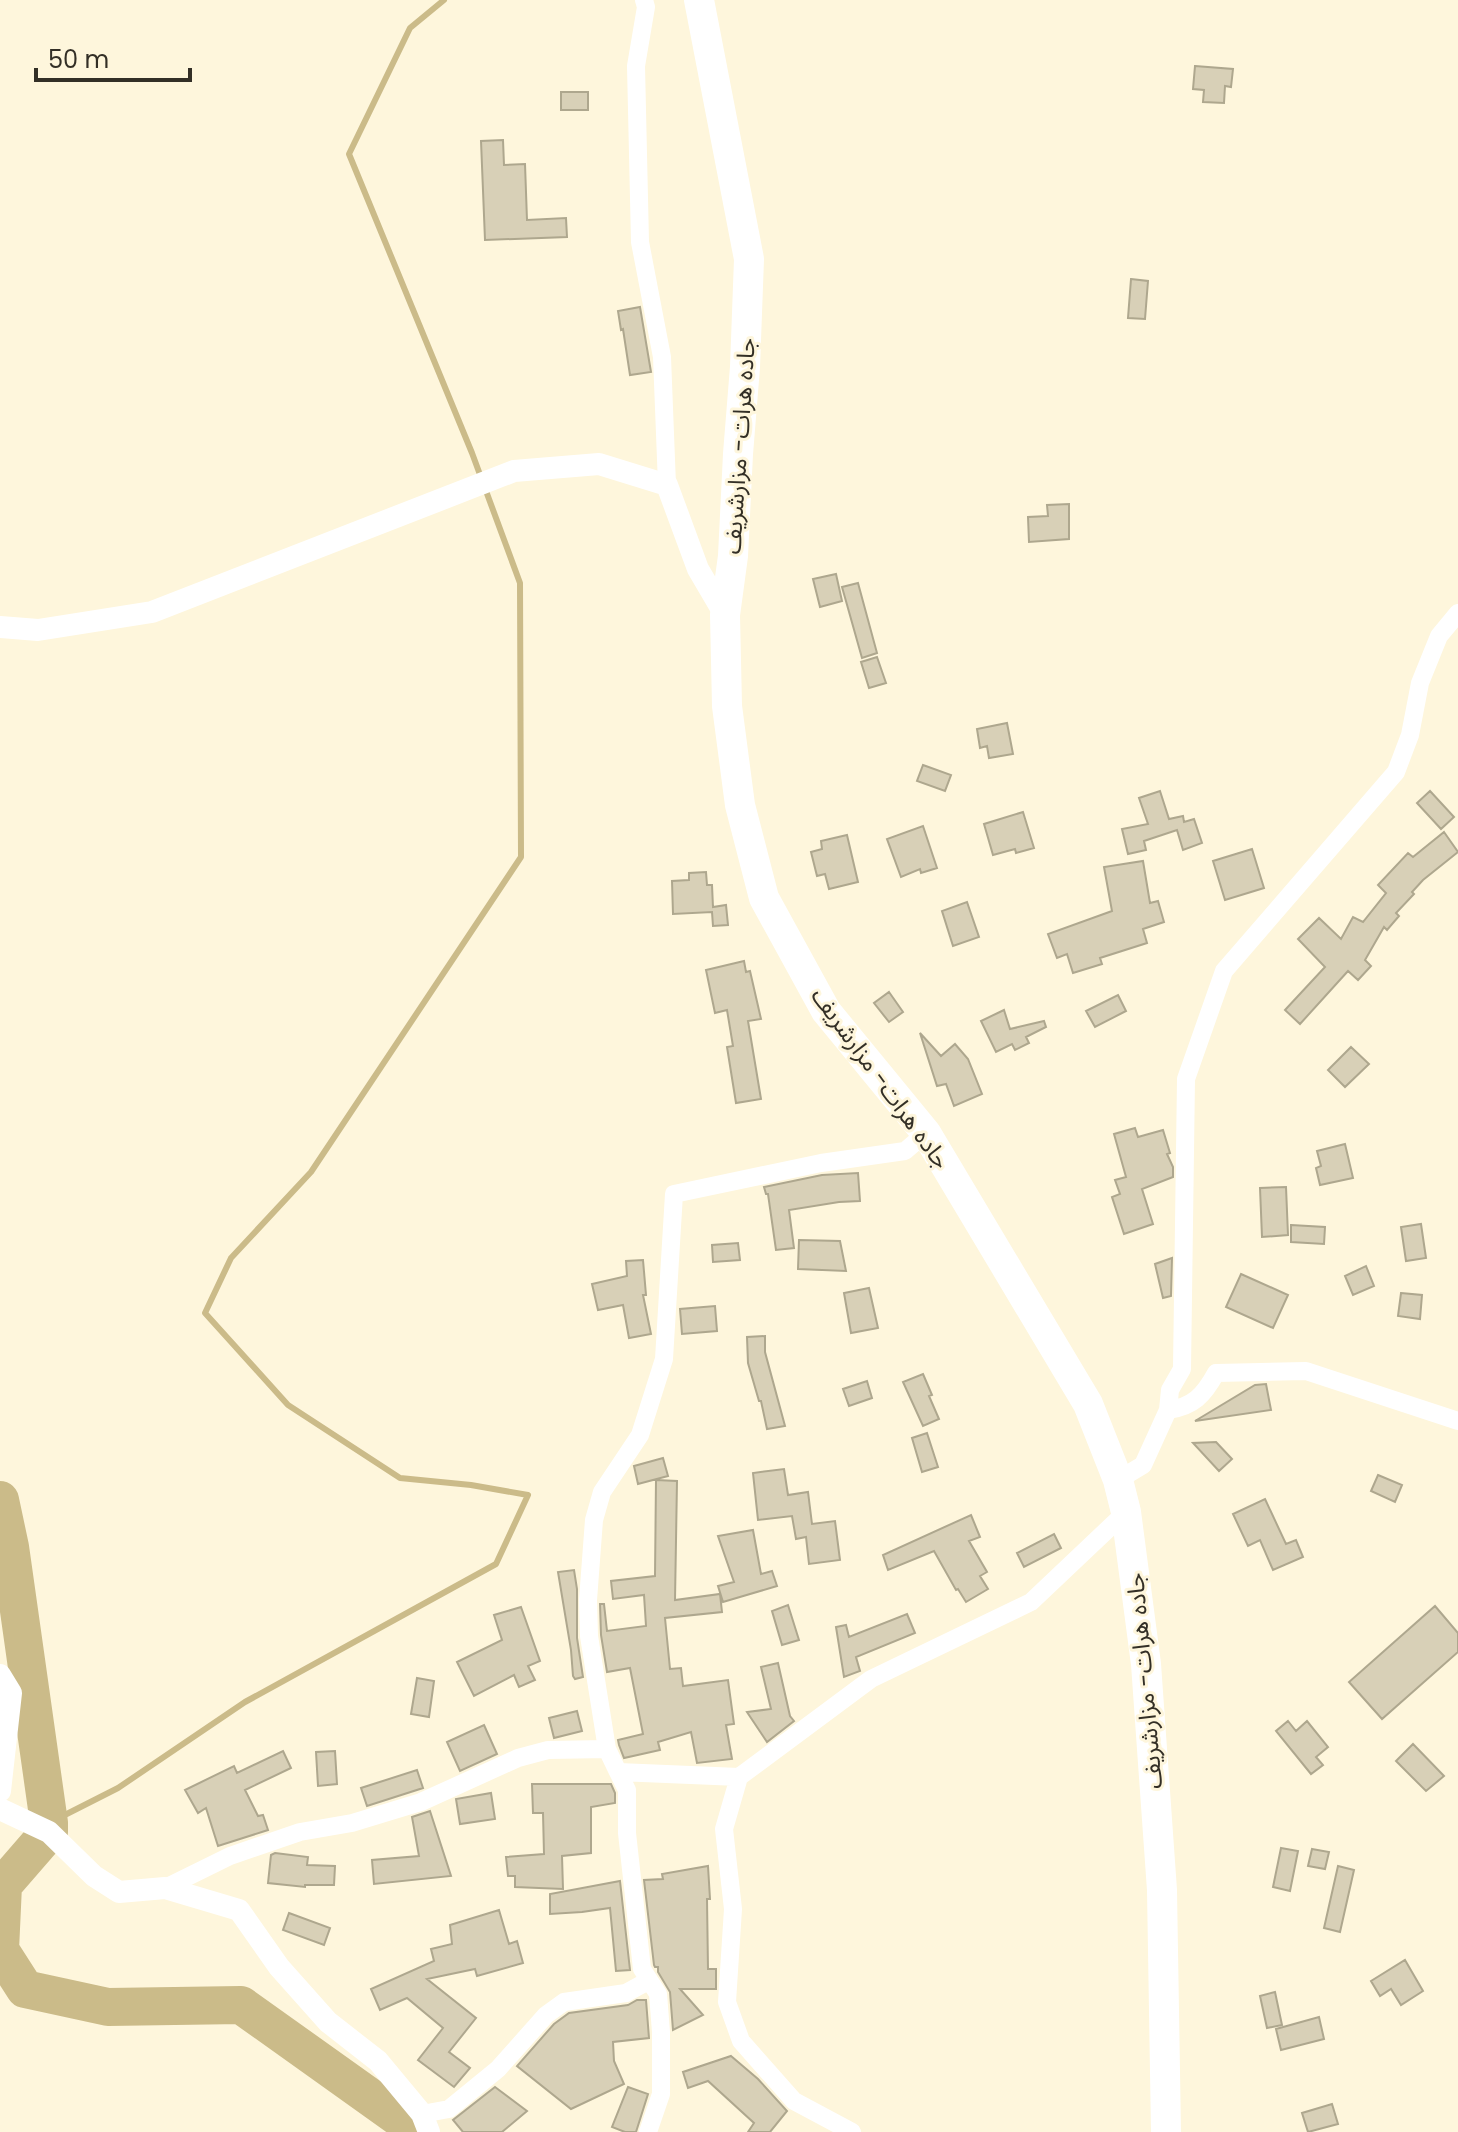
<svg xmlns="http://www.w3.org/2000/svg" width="1458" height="2132" font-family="Poppins,'Noto Sans Arabic',sans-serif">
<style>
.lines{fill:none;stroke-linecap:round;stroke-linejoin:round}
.stream{stroke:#cbbb89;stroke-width:6}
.river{stroke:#cbbb89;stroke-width:38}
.building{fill:#d8d0b7;stroke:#aea78e;stroke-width:2}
.minor{stroke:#fff;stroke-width:18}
.tertiary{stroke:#fff;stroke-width:22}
.trunk{stroke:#fff;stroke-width:30}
.labels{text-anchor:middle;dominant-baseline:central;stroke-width:6;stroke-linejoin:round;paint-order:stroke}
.street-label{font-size:24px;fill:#332f26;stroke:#fef6dc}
</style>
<rect width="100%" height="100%" fill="#fef6dc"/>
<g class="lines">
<path class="stream" d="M49,1823l69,-35 127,-86 251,-138 32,-69 -57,-10 -71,-7 -112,-73 -83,-92 26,-55 80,-86 210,-315 -1,-274 -48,-130 -123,-299 61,-126 34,-28"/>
<path class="river" d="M0,1500l10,47 39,276v9l-46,53 -3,65 25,39 83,18 133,-2 178,127"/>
</g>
<path class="building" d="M1195,66l38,3 -2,18 -6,-1 -1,17 -21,-1 1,-12 -11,-1z
M561,92h27v18h-27z
M503,140l1,25 21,-1 2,56 39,-2 1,19 -82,3 -4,-99z
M1131,279l17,2 -3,38 -17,-1z
M640,307l11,65 -21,3 -7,-46 -2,1 -3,-19z
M1069,504v35l-40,3 -1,-25 20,-1 -1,-11z
M836,574l6,27 -22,6 -7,-28z
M858,583l19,70 -15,5 -20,-71z
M877,657l9,26 -17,5 -8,-26z
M1007,723l6,31 -24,4 -2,-12 -7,2 -3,-19z
M923,765l28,10 -6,16 -28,-10z
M1160,791l9,28 14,-3 1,6 10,-3 8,24 -19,7 -6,-20 -33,11 2,9 -18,4 -6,-25 26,-5 -9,-26z
M1430,791l24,26 -13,12 -24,-26z
M1023,812l11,36 -18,5 -1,-4 -22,6 -9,-31z
M923,826l14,42 -16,5 -1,-4 -19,8 -14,-38z
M1444,832l14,20 -35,28 -11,12 2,2 -18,19 3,3 -12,14 -3,-3 -19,33 6,6 -13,14 -10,-9 -48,53 -15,-14 40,-43 -27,-28 21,-21 22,21 12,-22 10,5 23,-29 -8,-8 30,-32 5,4z
M847,835l11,47 -29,7 -4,-15 -8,2 -6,-24 11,-3 -1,-8z
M1252,849l12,39 -39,12 -12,-39z
M1143,861l7,42 8,-2 6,21 -21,7 4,14 -47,15 2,6 -29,9 -6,-19 -10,4 -9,-24 64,-23 -8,-44z
M706,872l1,13h5l1,22 13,-2 2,20 -15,1 -1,-14 -39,2 -1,-33 17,-1v-7z
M967,902l12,35 -26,9 -11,-35z
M744,961l2,11 4,-1 11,48 -13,2 13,78 -25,4 -9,-56 6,-1 -6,-36 -12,3 -9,-43z
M889,992l14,20 -14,10 -15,-19z
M1118,995l8,16 -31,16 -9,-16z
M1004,1010l6,19 34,-8 2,6 -20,10 3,6 -14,7 -3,-6 -16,8 -15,-31z
M920,1033l21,23 14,-12 13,15 14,35 -28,12 -8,-22 -9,2z
M1351,1047l18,17 -24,23 -17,-17z
M1135,1128l3,9 25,-7 7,23 -3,1 6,13v10l-31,12 11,35 -29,10 -12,-37 8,-3 -5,-14 11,-3 -12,-43z
M1345,1144l8,34 -33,7 -4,-17 5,-2 -4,-15z
M858,1173l2,28 -21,1 -50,8 5,38 -18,2 -8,-56h-2l-2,-7 58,-12z
M1286,1187l2,48 -26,2 -2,-49z
M1421,1224l5,34 -20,3 -5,-34z
M1291,1225l34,2 -1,17 -33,-2z
M799,1240l41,1 6,30 -48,-2z
M738,1243l2,17 -27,2 -1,-17z
M1172,1258l-1,38 -8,2 -8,-34z
M643,1260l3,35h-3l8,39 -22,4 -6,-33 -25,5 -6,-26 35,-8 -1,-15z
M1366,1266l8,20 -21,9 -8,-19z
M1241,1274l47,21 -15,33 -47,-21z
M869,1288l9,40 -27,5 -7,-40z
M1401,1293l21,2 -2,24 -22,-3z
M715,1306l2,25 -35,3 -2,-25z
M765,1336v16l20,74 -18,3 -6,-28h-2l-11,-38 -1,-26z
M923,1374l9,21 -3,1 10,23 -16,7 -20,-44z
M867,1381l5,17 -23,8 -6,-17z
M1266,1384l5,26 -76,11 60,-36z
M927,1433l11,34 -16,5 -10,-34z
M1216,1442l16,17 -13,12 -26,-28z
M663,1458l5,18 -30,8 -4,-18z
M784,1469l4,26 20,-3 4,32 23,-3 5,39 -31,4 -3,-27 -10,2 -4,-23 -34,4 -5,-47z
M1378,1475l24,10 -7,17 -24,-11z
M656,1480l21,1 -2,119 45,-6 2,18 -57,6 5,51 11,-1 2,18 45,-6 6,44 -8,1 6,34 -35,4 -6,-31 -33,10 2,8 -36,8 -5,-13 -1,-5 25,-6 -13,-66 -23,4 -6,-37 -1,-31h4l3,27 39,-5 -2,-31 -31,4 -2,-18 44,-5z
M1265,1499l21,45 10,-4 7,17 -30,13 -13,-30 -12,6 -15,-32z
M971,1515l9,22 -11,4 18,31 -7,4 8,13 -22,13 -8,-13 -2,1 -22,-39 -46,19 -5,-15z
M753,1530l8,44 11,-3 5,15 -54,16 -5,-16 16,-4 -16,-46z
M1054,1534l7,14 -37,19 -7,-14z
M574,1570l3,19v49l6,39 -8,2 -2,-3 -2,-26 -13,-78z
M788,1605l11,35 -17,5 -10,-34z
M1435,1606l23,27v19l-76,67 -33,-37z
M521,1607l19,54 -12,5 7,14 -16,7 -5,-12 -40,21 -17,-34 45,-22 -8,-25z
M907,1614l8,19 -59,24 4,14 -16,6 -8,-50 10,-2 3,12z
M778,1663l12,53 4,5 -27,21 -20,-30 24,-3 -10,-42z
M417,1678l17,3 -5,36 -18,-3z
M577,1711l5,20 -28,7 -5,-20z
M1288,1721l8,10 11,-10 21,26 -12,10 7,8 -12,9 -35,-43z
M484,1725l13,29 -37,17 -13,-29z
M1413,1744l31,32 -18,15 -30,-30z
M283,1751l8,17 -46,22 13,26 5,-1 5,15 -50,16 -12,-38 -8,5 -13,-23 49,-24 3,7z
M335,1751l2,33 -19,2 -2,-34z
M417,1770l6,18 -56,18 -6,-18z
M532,1784h79l4,9v10l-24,4v46l-29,3 1,33 -48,-2v-11h-7l-2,-19 38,-3 -1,-41h-10z
M491,1793l4,26 -35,5 -4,-25z
M430,1811l21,65 -77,8 -2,-24 47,-4 -7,-39z
M1281,1848l17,3 -8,40 -17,-4z
M1312,1849l17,3 -4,17 -17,-3z
M275,1853l33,4 -1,8 28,1 -1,19h-29v2l-37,-4 3,-28z
M708,1866l2,33h-3l1,70h8v20h-36l23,26 -30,15 -3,-38 -12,-20v-5h-3l-1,-2 -10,-85 19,-1 -1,-5z
M1338,1866l16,4 -14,62 -16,-4z
M620,1881l10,89 -14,1 -6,-63 -28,4 -32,2v-20z
M499,1910l10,34 8,-3 6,22 -46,13 -2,-7 -48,10 49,39 -27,34 21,16 -16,19 -36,-27 25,-32 -36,-30 -27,12 -9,-21 63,-28 -3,-12 21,-5 -2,-19z
M289,1913l41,15 -6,17 -41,-15z
M1405,1960l18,31 -22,14 -10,-16 -11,7 -9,-15z
M1275,1992l7,33 -15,3 -7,-32z
M637,2000h9l3,38 -36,4 1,19 10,23 -53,25 -54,-43 37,-42 15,-11 59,-8z
M1319,2017l5,22 -43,11 -5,-21z
M731,2056l27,23 29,32 -17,21h-22l6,-9 -46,-42 -20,7 -5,-16z
M495,2087l32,24 -25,21h-39l-10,-12z
M628,2087l20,7 -12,38h-11l-13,-5z
M1332,2104l6,20 -30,8 -6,-19z"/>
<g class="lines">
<path class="minor" d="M644,0l2,7 -10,59 4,176 22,115 5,128
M1458,613l-19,23 -19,47 -10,52 -14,37 -172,199 -38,108 -4,290 -12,21 -2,20c25,-3 36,-15 48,-37l90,-2 152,50
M926,1133l-21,18 -84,12 -147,31 -10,165 -24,76 -38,57 -8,28 -6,80 1,36 18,113 11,23 121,5 132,-98 160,-77 95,-90
M1118,1480l25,-15 25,-55
M618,1772l9,18v43l15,136 16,25 3,38v62l-13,38
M739,1777l-15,52 9,80 -6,93 14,39 53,60 58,31
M165,1888l65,-32 70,-24 52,-9 69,-21 97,-44 30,-8 59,-1
M422,2114l27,-5 49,-40 48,-54 18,-13 62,-9 22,-12"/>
<path class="tertiary" d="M0,627l38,3 114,-18 362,-141 85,-7 68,21 31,84 27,46
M0,1675l11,18 -11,98
M0,1809l49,23 45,44 25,16 46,-4 74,22 40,57 49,55 50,39 44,53 7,18"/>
<path class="trunk" d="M699,0l50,259 -4,108 -7,87 -5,102 -8,59 2,91 13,99 24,93 62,113 100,122 162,271 30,76 8,32 20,152 16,226 4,242"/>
</g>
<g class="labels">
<g class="street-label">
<text transform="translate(739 446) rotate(-86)">جاده هرات- مزارشریف</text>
<text transform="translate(881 1078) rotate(54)">جاده هرات- مزارشریف</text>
<text transform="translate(1144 1681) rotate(-95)">جاده هرات- مزارشریف</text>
</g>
</g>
<path d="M36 68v12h154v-12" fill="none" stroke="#332f26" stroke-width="4"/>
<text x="48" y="68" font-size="24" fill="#332f26" stroke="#fef6dc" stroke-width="6" paint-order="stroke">50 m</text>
</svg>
